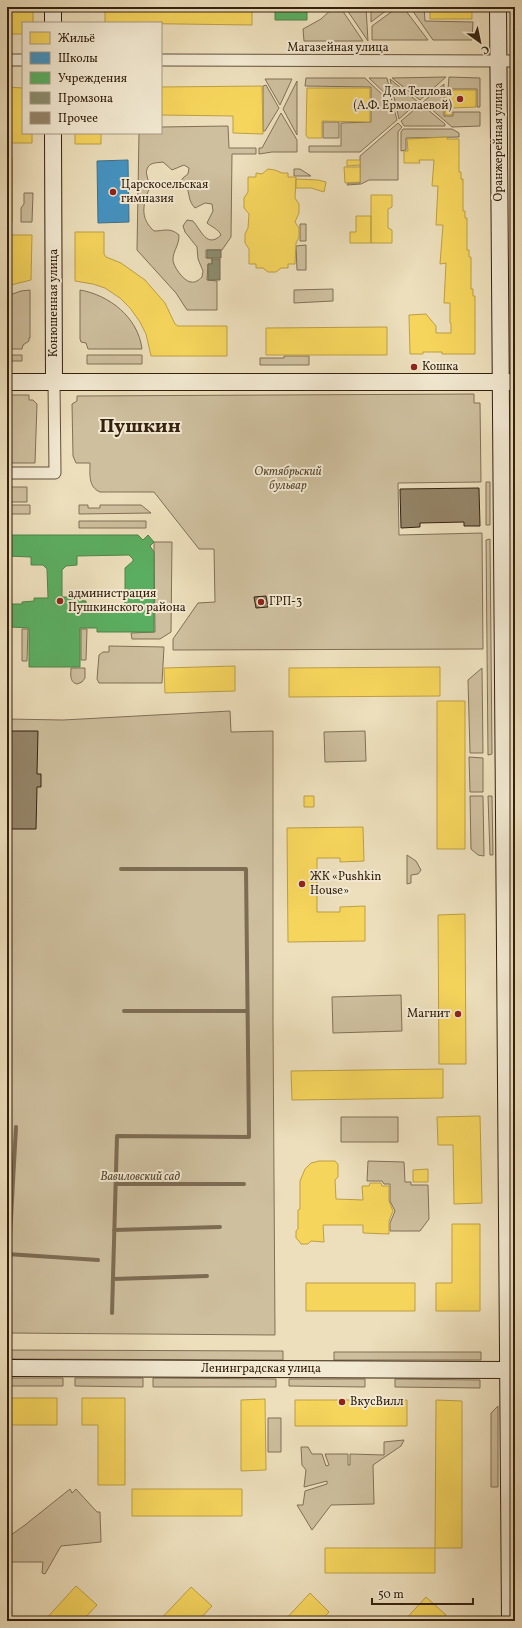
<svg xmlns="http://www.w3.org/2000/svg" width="522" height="1628" font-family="Vollkorn,serif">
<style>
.green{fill:#cebf9e;stroke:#817056;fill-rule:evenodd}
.homes{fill:#f6d55c;stroke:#bc9f45}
.schools{fill:#4393c3;stroke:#3e718d}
.public{fill:#5aae61;stroke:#4f8448;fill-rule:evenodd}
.industry{fill:#8c8c6e;stroke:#726c51}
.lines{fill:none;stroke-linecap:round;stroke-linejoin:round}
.stream{stroke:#7d6c53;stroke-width:4}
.building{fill:#948468;stroke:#34210e}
.street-casing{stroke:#62503a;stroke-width:13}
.secondary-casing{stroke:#34210e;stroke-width:18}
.street{stroke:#f3ead3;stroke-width:11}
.secondary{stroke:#f3ead3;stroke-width:16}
.poi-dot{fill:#8f2418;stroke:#f3ead3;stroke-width:1.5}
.labels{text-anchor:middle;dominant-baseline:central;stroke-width:4;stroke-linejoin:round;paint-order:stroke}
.street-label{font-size:12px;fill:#34210e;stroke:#f3ead3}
.poi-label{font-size:12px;fill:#34210e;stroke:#f3ead3;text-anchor:start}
.park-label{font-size:12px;font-style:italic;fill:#5a4832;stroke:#f3ead3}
.town-label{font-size:20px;font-weight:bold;fill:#34210e;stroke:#f3ead3}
</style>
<rect width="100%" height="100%" fill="#eddfbc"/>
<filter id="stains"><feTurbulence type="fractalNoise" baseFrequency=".005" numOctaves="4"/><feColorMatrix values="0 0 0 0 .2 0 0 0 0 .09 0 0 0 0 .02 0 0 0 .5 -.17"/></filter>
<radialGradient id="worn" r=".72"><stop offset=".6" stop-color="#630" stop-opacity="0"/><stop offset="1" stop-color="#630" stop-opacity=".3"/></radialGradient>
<path class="green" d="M334,7h6l23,34h-59l-1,-12 18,-10z
M345,7h21l2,34z
M371,7h20l-20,15z
M398,7h5l25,33h-56v-14z
M410,7h14l1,14 48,1 -1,18h-39z
M446,77l-26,23 -28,-22z
M449,77l31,1v29h-3v-18h-29z
M306,78h59l28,27 4,15 -37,32h-51v-6h32v-23l30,-1v-35l-66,-1z
M369,78h18l5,22z
M265,79h27l-12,26z
M390,79l28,23 -19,17z
M297,81v54l-14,-26z
M444,84v32h9v-4h27v14l-28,1 -29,-25z
M266,85l13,23 -14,23h-2v-45z
M421,104l24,20v2h-41l-3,-5z
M281,113l16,27v12h-25l-13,2v-6h3z
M323,122h16v16h-16z
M398,123l4,4 -4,5v48h-29l-8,4 -14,1 1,-2h12v-27z
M228,126l1,22h27v6h-24l-1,83 -9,13h-16v8h6v6h-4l-1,16 10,1v29h-30l-11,-17 -39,-43 2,-117h22v-6zM163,162l9,8 12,-5 5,3 -1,6 -5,4 -3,5 6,2c4,9 2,16 9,23l10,-5 7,1 1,7 -6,12c5,4 11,6 14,12 -14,14 -20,-5 -28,-14l-6,-1 -4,6 2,6 12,15 1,12 5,12 -1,6c-3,3 -7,6 -11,5 -7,0 -19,-17 -18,-23 0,-8 6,-13 6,-24 -9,-8 -15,-4 -25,-4 -11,-10 -12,-20 -8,-34 1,-4 4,-7 3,-12 0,-6 -5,-12 -1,-18 3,-5 10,-4 15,-5z
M403,129h49l7,4v4l-53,1v12l-5,1v-19z
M294,169h6l11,7h-17z
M24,193h9l-1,29h-11v-14l3,-4z
M300,224h6v17h-6z
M306,245v25h-9l-1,-24z
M333,289v12l-39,2v-13z
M30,290v48h-1v3l-6,4 -1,4h-15v-53l14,-5z
M80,290c29,5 58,27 62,59h-54l-2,-6 -5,-1 -1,-3z
M7,355h15v6h-15z
M87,355h55v9h-55z
M284,356h25v9h-49v-7h24z
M474,394v9h6l1,79 -83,1 1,52 83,-2 1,116 -310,1v-11l25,-36 17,-1 -1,-53h-15l-45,-57h-54c-12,-5 -10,-18 -10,-29h-14l-3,-7 -1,-52 5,-3v-5z
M7,395h22v5h4l4,4 -2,59h-28z
M512,480h3v69h-2z
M486,482h4v43h-4z
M7,487h20v15h-20z
M7,505h23v9h-23z
M79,505h9v3h12v-3h41l10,8 -72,1z
M79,521h67v7h-67z
M490,539l2,215 -4,1 -2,-215z
M154,542h18l-1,90 -11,7h-28l-1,-6 24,-1z
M513,562h2v256z
M22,629h6l-1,32h-5z
M81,629h6l-1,31h-5z
M109,646l55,1 -2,36h-63l-2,-4 2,-24 4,-3h6z
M71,668h14v10l-3,4 -5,2c-8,-2 -6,-10 -6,-16z
M482,668l1,85h-13l-2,-73z
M230,711l1,21 42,-1v290l2,314 -268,-2v-614l56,1z
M365,731l1,30 -41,1 -1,-30z
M469,757l14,1v34h-13z
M470,796h13l1,60 -6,-1 -7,-6z
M488,796h4l1,59h-3z
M407,855l9,6 5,9 -3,4 -7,1v8l-4,1z
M514,900h1v180z
M401,995l1,36 -69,2 -1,-36z
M341,1117h57v25h-57z
M368,1161l36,1 1,20h6v3h17l1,34 -9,12h-30v-8l5,-12 -5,-10v-17h-6l-2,-3h-15z
M7,1350l276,1v9l-276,-1z
M334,1352h147v8h-147z
M7,1378h56v8h-56z
M75,1378h68v9l-68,-1z
M153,1378l123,1v8h-123z
M289,1379h76v8l-76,-1z
M395,1379l85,1v8l-85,-1z
M498,1406v81h-7v-74z
M268,1418h13v34h-13z
M404,1440l-3,6 -28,19 1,39 -43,1 -19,25 -15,-25h6l2,-14 22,-7v-3l-23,6 2,-17 -4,-5 -1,-18h7l4,7h10l4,12 3,-1 -4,-11h23v11h2v-11l34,1v-13z
M70,1489l2,4 4,-4 21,23h3l1,30 -40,4 -16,28 -3,-1 1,-11h-33l1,-27 14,-10z"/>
<path class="homes" d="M7,7h26v16h-10v11h-16z
M105,7h147v18l-147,-2z
M430,7h42v12h-42z
M262,86l1,48 -30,-1v-17l-72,-1v-28z
M7,87l16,1v45h9v10h-25z
M307,88h63v34l-48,-1v17h-14l-2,-3z
M445,90h31v17l-24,1v7h-7z
M75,133h26v11h-26z
M447,137v2h12v33h2v7h2v32h2v7h2v32h2v7h2v32h2v7h2v58h-33v-2h-19v2h-13l-1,-39 17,-1 10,12v7h15v-10h-1v-20h-6l2,-40 -6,1 3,-39h-7l2,-39h-6l2,-26h-15l1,3h-16v-12h4l-1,-12z
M7,158h5v64h-5z
M347,160h13v5l-13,1z
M344,167h16v15l-15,1z
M268,169l7,1 7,3h6v4h8l-1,21 4,6v9l-4,9 4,6v9l-3,6 -1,21h-7v4h-7l-5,4h-8l-5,-4h-7v-4h-7v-15l-4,-6v-9l3,-6 1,-14 -5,-6v-10l4,-6v-15h8v-4l6,1z
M296,179l22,1 8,2 -2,10 -13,-4h-15z
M371,195h21v12l-4,2v19l4,2v13h-21z
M356,216h15v27h-21v-11h6z
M75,232h29v22l2,3 15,6 24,17 20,23 10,21 3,2h49v30h-76l-5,-22 -6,-12 -10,-14 -10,-10 -15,-10 -12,-4 -18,-3z
M7,235h25l-1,45 -24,6z
M387,327v28h-121v-27z
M235,666v25l-70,2 -1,-25z
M440,667v29l-151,1v-29z
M437,701h28v148h-28z
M304,796h10v11h-10z
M363,827l1,34 -24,1v-4h-23v54h23v-5l25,-1v35l-77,1 -1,-114z
M465,914l1,150h-27l-1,-149z
M443,1069v29l-151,2 -1,-29z
M480,1116l2,87 -28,1 -1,-59h-15l-1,-28z
M319,1161h16l3,3v13l-3,3 1,19 27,1 -1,-14h7l1,-3h11l1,3h7v15l4,10 -4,10v13l-26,-1v-8h-40l1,17 -13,-1 -3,3h-7l-2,-3 -3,-3v-7l2,-2v-19l2,-1v-28l5,-12 6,-6z
M428,1169v13h-15v-12z
M452,1224h28v87h-44v-28h16z
M306,1283h109v28h-109z
M7,1398h50v27h-50z
M82,1398h43v87h-27v-60h-16z
M265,1399l1,71 -25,1v-71z
M295,1400h112v26h-112z
M436,1400l26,1v147h-27z
M132,1489h110v27h-110z
M325,1548h110v25h-110z
M76,1586l21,19 -15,16h-38z
M191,1587l21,19 -14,15h-39z
M310,1593l19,19 -8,9h-37z
M426,1597l20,18 -5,6h-37z"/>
<path class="schools" d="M128,160l1,62 -31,1 -1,-62z"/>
<path class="public" d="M275,7h32v13h-32z
M7,535h131l5,5 5,-5 6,7 -4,4 4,6v80h-57v-4h-17v39h-51v-39l-18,-1v4h-4v-27h15v-2l12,-1v-3h14l-1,-29 -4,-4h-12v-8l-24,-1zM129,555l4,4v2l-8,7v35l-2,2h-37v-4l-12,-1v-3h-12v-27l4,-4 11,-1v-9z"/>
<path class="industry" d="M207,250h14v8h-14z
M212,259h8v21h-12v-16h4z"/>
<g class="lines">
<path class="stream" d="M124,1011h123
M116,1184h128
M114,1230l106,-3
M7,1254l91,6
M9,1254l7,-127
M113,1279l94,-3
M112,1313l5,-177 132,1 -3,-268h-125"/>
</g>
<path class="building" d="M479,488l1,38h-16v-4l-44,1v4l-19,1 -1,-39z
M266,596l2,11 -12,1 -2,-11z
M7,731h31l-1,43h4v13h-4l-1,42h-29z"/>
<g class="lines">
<g class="street-casing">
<path id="street" d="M7,60h16
M161,60l354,1
M7,473h48l-1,-91"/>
</g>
<g class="secondary-casing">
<path id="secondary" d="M53,7v16
M498,7l12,1614
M53,133l1,249
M7,382h508
M7,1368l508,2"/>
</g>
<use href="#street" class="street"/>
<use href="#secondary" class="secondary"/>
</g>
<g class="poi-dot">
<circle cx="460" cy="99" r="4"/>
<circle cx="113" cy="192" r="4"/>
<circle cx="414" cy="367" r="4"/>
<circle cx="60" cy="601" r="4"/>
<circle cx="261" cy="602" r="4"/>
<circle cx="302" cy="884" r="4"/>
<circle cx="458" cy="1014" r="4"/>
<circle cx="342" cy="1402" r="4"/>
</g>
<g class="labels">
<g class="street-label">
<text x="338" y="48">Магазейная улица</text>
<text transform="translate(499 142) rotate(-90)">Оранжерейная улица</text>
<text transform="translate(54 303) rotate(-90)">Конюшенная улица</text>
<text x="261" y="1369">Ленинградская улица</text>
</g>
<g class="poi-label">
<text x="452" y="92" text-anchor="end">Дом Теплова<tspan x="452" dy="14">(А.Ф. Ермолаевой)</tspan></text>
<text x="121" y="185">Царскосельская<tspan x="121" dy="14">гимназия</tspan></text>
<text x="422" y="367">Кошка</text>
<text x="68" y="594">администрация<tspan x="68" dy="14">Пушкинского района</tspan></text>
<text x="269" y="602">ГРП-3</text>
<text x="310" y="877">ЖК «Pushkin<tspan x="310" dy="14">House»</tspan></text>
<text x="450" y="1014" text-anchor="end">Магнит</text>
<text x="350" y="1402">ВкусВилл</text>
</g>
<g class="park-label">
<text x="288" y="472">Октябрьский<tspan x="288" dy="14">бульвар</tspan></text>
<text x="140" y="1177">Вавиловский сад</text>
</g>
<g class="town-label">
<text x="140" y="427">Пушкин</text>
</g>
</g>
<rect width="522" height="1628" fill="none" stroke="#eddfbc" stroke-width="24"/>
<rect x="8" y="8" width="506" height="1612" fill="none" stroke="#34210e" stroke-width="2"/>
<rect x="12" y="12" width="498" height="1604" fill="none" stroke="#34210e"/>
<rect x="22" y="22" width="140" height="112" fill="#f3ead3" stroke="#a79a84"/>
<rect x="30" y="32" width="20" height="12" fill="#f6d55c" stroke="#a79a84"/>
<text x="58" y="42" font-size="12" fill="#34210e">Жильё</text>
<rect x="30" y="52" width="20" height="12" fill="#4393c3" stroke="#a79a84"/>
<text x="58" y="62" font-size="12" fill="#34210e">Школы</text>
<rect x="30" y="72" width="20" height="12" fill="#5aae61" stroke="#a79a84"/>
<text x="58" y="82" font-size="12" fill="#34210e">Учреждения</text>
<rect x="30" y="92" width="20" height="12" fill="#8c8c6e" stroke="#a79a84"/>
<text x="58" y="102" font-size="12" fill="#34210e">Промзона</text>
<rect x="30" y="112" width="20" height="12" fill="#948468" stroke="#a79a84"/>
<text x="58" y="122" font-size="12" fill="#34210e">Прочее</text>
<g transform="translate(480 42) rotate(147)" stroke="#f3ead3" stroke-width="3" paint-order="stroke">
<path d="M0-3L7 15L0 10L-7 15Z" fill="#34210e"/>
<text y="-6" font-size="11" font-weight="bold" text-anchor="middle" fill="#34210e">С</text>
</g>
<path d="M372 1598v6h101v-6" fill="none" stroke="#34210e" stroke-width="2"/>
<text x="378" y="1598" font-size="12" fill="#34210e" stroke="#f3ead3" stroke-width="3" paint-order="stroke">50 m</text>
<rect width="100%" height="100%" filter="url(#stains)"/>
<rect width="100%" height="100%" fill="url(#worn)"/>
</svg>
